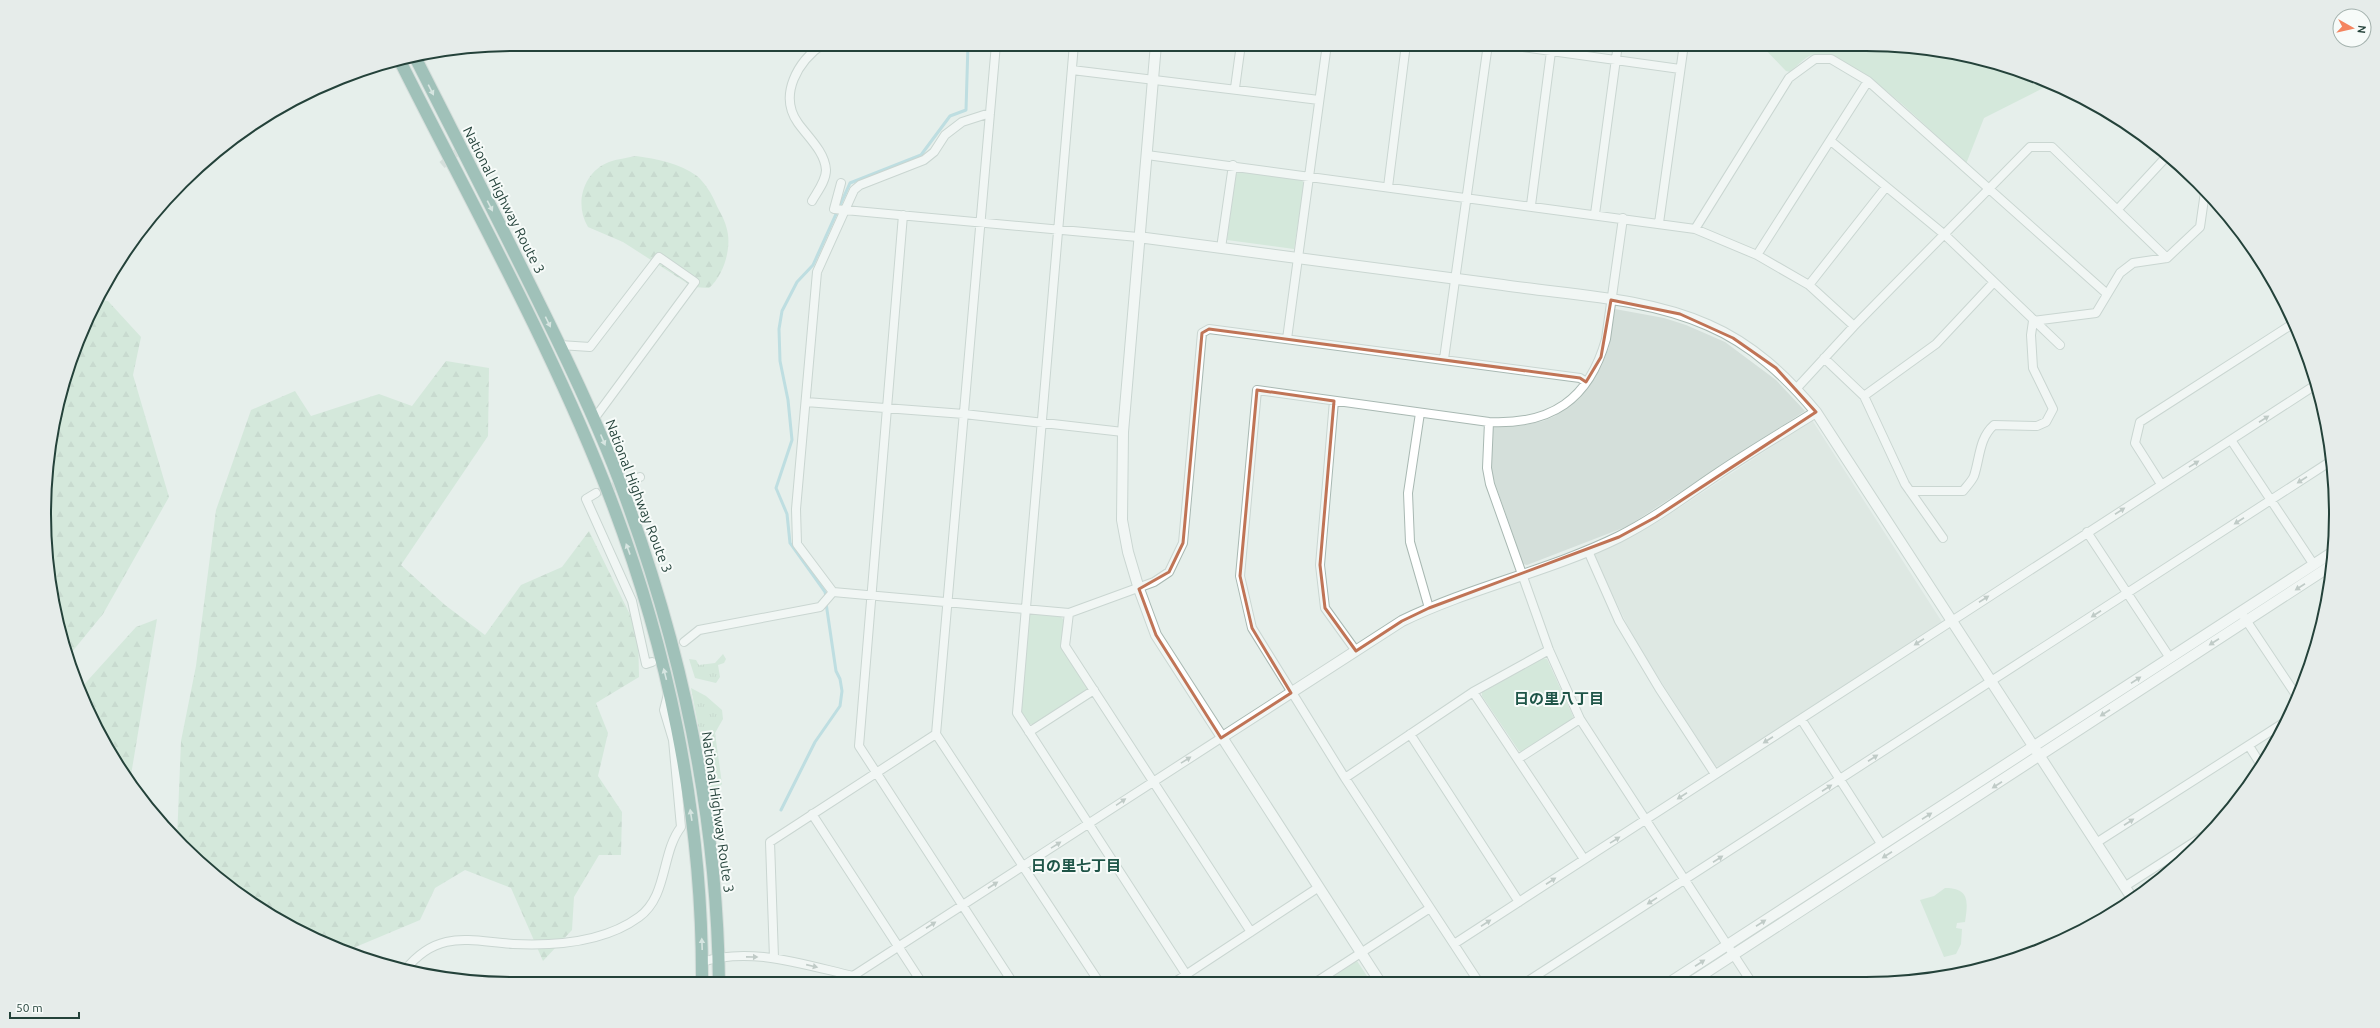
<svg xmlns="http://www.w3.org/2000/svg" width="2380" height="1028" font-family="Ubuntu,'Noto Sans JP',sans-serif">
<style>
.built{fill:#d4dfda}
.grass{fill:url(#grass-tufts)}
.forest{fill:url(#forest-firs)}
.park{fill:#bfe0c8}
.lines{fill:none;stroke-linecap:round;stroke-linejoin:round}
.stream{stroke:#8ec9d4;stroke-width:3}
.minor-tunnel{stroke:#bfccc8;stroke-width:8;stroke-dasharray:8 4;stroke-linecap:butt}
.minor-casing{stroke:#a8b8b2;stroke-width:10}
.tertiary-casing{stroke:#a8b8b2;stroke-width:12}
.trunk-casing{stroke:#c2cac8;stroke-width:14}
.minor{stroke:#fff;stroke-width:8}
.tertiary{stroke:#fff;stroke-width:10}
.trunk{stroke:#4c8a7c;stroke-width:12}
.oneway{fill:#c4d9d4}
.oneway2{fill:#92a09c}
.marked{fill:none;stroke:#c07456;stroke-width:3;stroke-linejoin:round}
.labels{text-anchor:middle;dominant-baseline:central;stroke-width:4;stroke-linejoin:round;paint-order:stroke}
.street-label{font-size:14px;fill:#24423a;stroke:#f7fbf9}
.neighbourhood-label{font-size:15px;font-weight:bold;fill:#1f5548;stroke:#f7fbf9}
.rim{fill:none;stroke:#24423a;stroke-width:2}
</style>
<defs>
<pattern id="grass-tufts" width="24" height="20" patternUnits="userSpaceOnUse"><rect width="24" height="20" fill="#bfe0c8"/><path d="M3 7l-1-3M5 7V3M7 7l1-3M15 17l-1-3M17 17v-4M19 17l1-3" fill="none" stroke="#a4c1ad"/></pattern>
<pattern id="forest-firs" width="22" height="20" patternUnits="userSpaceOnUse"><rect width="22" height="20" fill="#bfe0c8"/><path d="M5 1l3.5 6h-7zM16 11l3.5 6h-7z" fill="#a4c1ad"/></pattern>
</defs>
<rect width="100%" height="100%" fill="#e6efeb"/>
<path class="built" d="M1615,309l49,9 22,7 39,17 51,38 29,31 -177,115 -101,39 -4,-1 -31,-90v-44l2,-3 26,-1 23,-5 12,-5 23,-17 16,-20 8,-14 7,-18z
M1812,420l130,202 -223,145 -4,-1 -81,-127 -40,-83 2,-4 43,-20 22,-12z"/>
<path class="grass" d="M723,654l3,5 -2,4 -6,2 2,12 -4,6 -21,-5 -6,-19 7,1 3,5 16,-2z
M691,688l15,8 16,14 1,9 -8,14 7,51 -11,10z"/>
<path class="forest" d="M636,156c21,3 43,7 61,20 8,7 15,18 19,28 3,7 8,14 10,22 7,20 -2,49 -17,62l-16,-1 -70,-45 -35,-15c-14,-23 -5,-55 21,-65 8,-3 18,-4 27,-6z
M97,300l11,1 33,36 -8,38 36,122 -66,117 -36,44 -14,-53 -9,-91 9,-91 16,-60z
M446,361l43,7 -1,68 -87,129 44,40 40,30 36,-50 41,-18 27,-36 49,100 1,46 -43,26 12,30 -10,43 24,36 -1,43h-22l-25,42 -2,33 -29,31 -32,-73 -46,-18 -30,18 -15,32 -74,31 -67,-30 -51,-34 -51,-47 4,-99 15,-75 20,-156 35,-100 44,-19 16,25 68,-22 33,12z
M157,619l-27,162 -23,-32 -27,-60 56,-62z"/>
<path class="park" d="M1760,44c65,0 131,-1 197,9 32,5 64,18 94,31l-67,34 -18,46c-28,-26 -115,-118 -154,-109 -7,2 -16,12 -22,17l-4,-1z
M1241,171l61,9 2,4 -10,65 -67,-9 9,-66z
M1032,613l28,3 4,4 -3,28 27,39 -2,5 -52,32h-6l-8,-13 9,-96z
M1543,658l4,1 26,57 -1,4 -49,32 -4,-1 -37,-55v-4z
M1945,888c25,0 23,14 20,34l-8,1 -1,5 6,1 -1,15 -5,10 -12,3 -24,-57 14,-4z
M1357,961l14,21h-46z"/>
<g class="lines">
<path class="stream" d="M826,597l-1,-5 -35,-49 -3,-29 -11,-26 16,-48 -4,-40 -8,-39 -1,-32 3,-18 15,-29 16,-17 37,-82 71,-28 29,-39 16,-6 2,-66
M781,810l34,-68 25,-36 2,-15 -2,-12 -4,-8 -10,-68"/>
<path class="minor-tunnel" d="M442,165l33,-28
M596,493l35,-13"/>
<g class="minor-casing">
<path id="minor" d="M996,44l-60,690 163,248
M1074,44l-57,669 174,269
M1501,44l179,25
M1072,70l247,30
M1235,88l6,-44
M1832,142l113,93 115,110
M1147,155l548,74 62,26 52,30 45,41
M841,183l-7,26 304,28
M1388,187l18,-143
M812,201c5,-9 14,-20 14,-31 -1,-18 -18,-33 -28,-47 -20,-28 0,-62 25,-79
M1531,205l21,-161
M2118,209l50,-54
M1595,214l23,-170
M903,215l-44,531 154,237
M1659,223l25,-179
M1695,229l94,-151 26,-19h16l37,22 238,212
M1221,248l12,-83
M1757,255l111,-174
M1809,285l77,-98
M2033,321l63,-8 24,-40 13,-10 34,-5 33,-31 5,-35
M1287,339l40,-295
M560,345l30,2 69,-90 36,25 -101,137
M1824,358l40,38 41,88 38,54
M1444,359l44,-315
M1796,389l58,-63 176,-179h22l115,111
M1864,396l72,-52 58,-62
M1334,401l-14,164 5,43 31,43
M806,402l158,12 159,18
M1420,413l-12,80 2,49 19,66
M1489,422l-2,46 3,16 59,166 31,69 170,261
M2231,440l83,125
M631,480l9,-3
M2161,484l-26,-41 5,-21 154,-99
M1910,491h53c3,-4 9,-10 11,-15 6,-18 5,-38 20,-51l43,1 9,-4 7,-13 -20,-41 -2,-33 2,-14
M596,493l-10,6 46,102 14,63 6,-2
M2087,532l83,126
M1588,551l31,70 40,67 56,86
M833,592l236,21 85,-31 15,-10 14,-29 19,-210 7,-4 371,49 6,4
M833,592l-36,-48 -1,-35 21,-237 37,-82 6,-5 64,-25 10,-8 11,-17 17,-13 28,-9
M1069,613l-4,33 186,286
M2244,617l54,81
M684,642l15,-12 121,-23 13,-15
M1473,692l111,167
M1801,719l81,126
M1029,732l65,-42
M1410,734l109,168
M2249,746l12,19
M1518,759l62,-40
M1345,778l128,-86 76,-42
M812,814l110,169
M2096,843l192,-123
M2124,887l78,-50
M1454,944l863,-560
M774,958l-4,-116 166,-108
M702,962c49,-16 103,3 151,14l368,-238
M405,970c33,-41 64,-29 108,-26 41,2 92,-2 126,-27 29,-21 22,-64 42,-90l-8,-87 -9,-30 4,-16
M1478,981l-133,-203 -93,-150 -12,-52 17,-186 232,32c62,3 100,-22 117,-83l17,-121
M1528,981l803,-520
M1175,982l144,-95
M1316,982l114,-74"/>
</g>
<g class="tertiary-casing">
<path id="tertiary" d="M1156,44l-33,388 -1,88 6,32 11,37 17,46 224,347
M1138,237c122,16 244,32 365,48 67,10 142,12 205,40 44,19 78,51 108,87l316,486
M1221,738l181,-117c70,-34 148,-50 217,-84 36,-18 67,-42 100,-64 31,-21 65,-41 97,-61
M1672,981l661,-429
M1693,981l639,-416"/>
</g>
<g class="trunk-casing">
<path id="trunk" d="M414,55c44,87 89,174 132,262 26,53 52,107 73,163 61,161 98,330 100,503
M399,59c70,140 147,277 205,423 63,159 99,330 98,501"/>
</g>
<use href="#minor" class="minor"/>
<use href="#tertiary" class="tertiary"/>
<use href="#trunk" class="trunk"/>
</g>
<defs><path id="oneway-solid" d="M-6-.8H1V-3.2L6.5 0L1 3.2V.8H-6Z"/></defs>
<g class="oneway">
<use href="#oneway-solid" transform="translate(431 90) rotate(63)"/>
<use href="#oneway-solid" transform="translate(490 206) rotate(63)"/>
<use href="#oneway-solid" transform="translate(548 322) rotate(64)"/>
<use href="#oneway-solid" transform="translate(603 440) rotate(67)"/>
<use href="#oneway-solid" transform="translate(628 549) rotate(-110)"/>
<use href="#oneway-solid" transform="translate(665 674) rotate(-104)"/>
<use href="#oneway-solid" transform="translate(691 815) rotate(-99)"/>
<use href="#oneway-solid" transform="translate(702 944) rotate(-92)"/>
</g>
<g class="oneway2">
<use href="#oneway-solid" transform="translate(2264 419) rotate(-33)"/>
<use href="#oneway-solid" transform="translate(2194 464) rotate(-32)"/>
<use href="#oneway-solid" transform="translate(2302 480) rotate(147)"/>
<use href="#oneway-solid" transform="translate(2120 511) rotate(-33)"/>
<use href="#oneway-solid" transform="translate(2239 521) rotate(147)"/>
<use href="#oneway-solid" transform="translate(2300 587) rotate(147)"/>
<use href="#oneway-solid" transform="translate(1984 599) rotate(-33)"/>
<use href="#oneway-solid" transform="translate(2096 614) rotate(147)"/>
<use href="#oneway-solid" transform="translate(1919 642) rotate(147)"/>
<use href="#oneway-solid" transform="translate(2214 642) rotate(147)"/>
<use href="#oneway-solid" transform="translate(2136 680) rotate(-33)"/>
<use href="#oneway-solid" transform="translate(2105 713) rotate(147)"/>
<use href="#oneway-solid" transform="translate(1768 740) rotate(147)"/>
<use href="#oneway-solid" transform="translate(1873 758) rotate(-33)"/>
<use href="#oneway-solid" transform="translate(1186 760) rotate(-32)"/>
<use href="#oneway-solid" transform="translate(1997 785) rotate(147)"/>
<use href="#oneway-solid" transform="translate(1827 788) rotate(-33)"/>
<use href="#oneway-solid" transform="translate(1682 796) rotate(147)"/>
<use href="#oneway-solid" transform="translate(1121 802) rotate(-34)"/>
<use href="#oneway-solid" transform="translate(1927 816) rotate(-33)"/>
<use href="#oneway-solid" transform="translate(2129 822) rotate(-33)"/>
<use href="#oneway-solid" transform="translate(1615 840) rotate(-32)"/>
<use href="#oneway-solid" transform="translate(1056 845) rotate(-32)"/>
<use href="#oneway-solid" transform="translate(1887 855) rotate(147)"/>
<use href="#oneway-solid" transform="translate(1718 859) rotate(-33)"/>
<use href="#oneway-solid" transform="translate(1551 881) rotate(-33)"/>
<use href="#oneway-solid" transform="translate(993 885) rotate(-33)"/>
<use href="#oneway-solid" transform="translate(1652 901) rotate(147)"/>
<use href="#oneway-solid" transform="translate(1486 923) rotate(-33)"/>
<use href="#oneway-solid" transform="translate(1761 923) rotate(-33)"/>
<use href="#oneway-solid" transform="translate(931 925) rotate(-33)"/>
<use href="#oneway-solid" transform="translate(752 957) rotate(1)"/>
<use href="#oneway-solid" transform="translate(1700 963) rotate(-33)"/>
<use href="#oneway-solid" transform="translate(812 966) rotate(13)"/>
</g>
<path d="M0 0H2380V1028H0ZM1611,300l69,14 53,24 43,30 40,44 -160,105 -37,20 -190,71 -27,13 -46,30 -31,-43 -5,-43 14,-164 -77,-11 -17,186 12,52 39,65 -70,45 -65,-103 -17,-46 30,-17 14,-29 19,-210 7,-4 371,49 6,4 15,-25z" fill="#e6efeb" fill-opacity=".55" fill-rule="evenodd"/>
<path class="marked" d="M1611,300l69,14 53,24 43,30 40,44 -160,105 -37,20 -190,71 -27,13 -46,30 -31,-43 -5,-43 14,-164 -77,-11 -17,186 12,52 39,65 -70,45 -65,-103 -17,-46 30,-17 14,-29 19,-210 7,-4 371,49 6,4 15,-25z"/>
<g class="labels">
<g class="street-label">
<text transform="translate(504 200) rotate(63)">National Highway Route 3</text>
<text transform="translate(639 496) rotate(69)">National Highway Route 3</text>
<text transform="translate(718 812) rotate(82)">National Highway Route 3</text>
</g>
<g class="neighbourhood-label">
<text x="1559" y="698">日の里八丁目</text>
<text x="1076" y="865">日の里七丁目</text>
</g>
</g>
<path d="M0 0H2380V1028H0ZM514 51H1866A463 463 0 0 1 2329 514V514A463 463 0 0 1 1866 977H514A463 463 0 0 1 51 514V514A463 463 0 0 1 514 51Z" fill="#e6ecea" fill-rule="evenodd"/>
<path class="rim" d="M514 51H1866A463 463 0 0 1 2329 514V514A463 463 0 0 1 1866 977H514A463 463 0 0 1 51 514V514A463 463 0 0 1 514 51Z"/>
<g transform="translate(2352 28) rotate(98)"><circle r="19" fill="#f7fbf9" stroke="#a3b1ad"/>
<path d="M0-3L7 15L0 10L-7 15Z" fill="#f4845f"/>
<text y="-6" font-size="11" font-weight="bold" text-anchor="middle" fill="#24423a">N</text>
</g>
<path d="M10 1012v6h69v-6" fill="none" stroke="#24423a" stroke-width="2"/>
<text x="16" y="1012" font-size="12" fill="#24423a" stroke="#f7fbf9" stroke-width="3" paint-order="stroke">50 m</text>
</svg>
